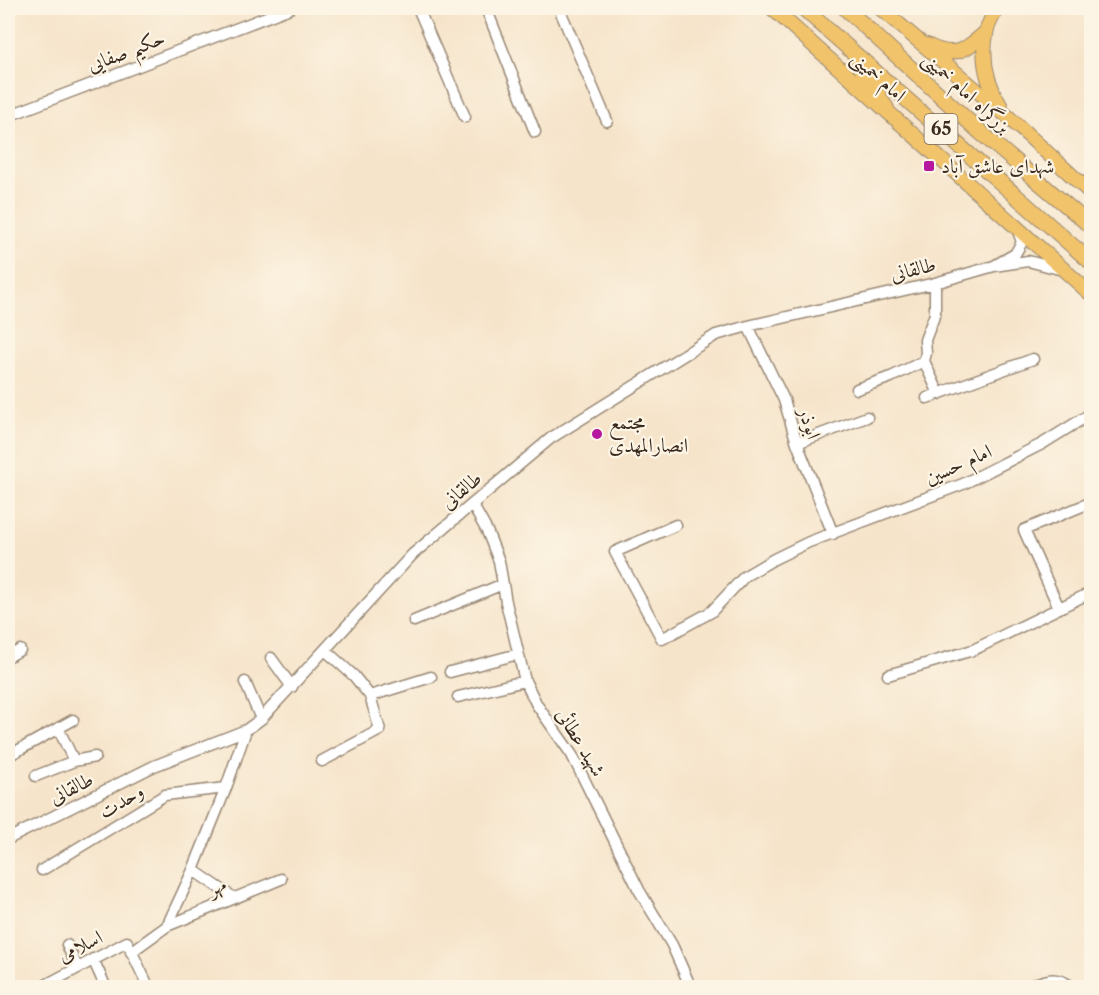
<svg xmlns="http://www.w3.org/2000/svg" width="1099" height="995" font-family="'Libre Caslon Text',Amiri,serif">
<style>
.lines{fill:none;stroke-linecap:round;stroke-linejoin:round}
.minor-casing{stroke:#988774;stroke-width:13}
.major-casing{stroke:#988774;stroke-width:16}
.highway-casing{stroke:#988774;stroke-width:17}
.minor{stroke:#fff;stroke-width:10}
.major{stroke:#f1c36a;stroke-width:14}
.highway{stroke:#f1c36a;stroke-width:15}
.poi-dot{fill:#b5179e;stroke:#fcf5e5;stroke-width:2}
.labels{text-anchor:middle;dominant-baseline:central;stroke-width:4.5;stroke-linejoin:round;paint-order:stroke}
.shield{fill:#fcf5e5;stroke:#75675a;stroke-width:1.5}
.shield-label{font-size:18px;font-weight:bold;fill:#3b2a1e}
.street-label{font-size:20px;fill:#3b2a1e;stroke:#fcf5e5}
.poi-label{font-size:20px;fill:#3b2a1e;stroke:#fcf5e5;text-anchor:start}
</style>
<rect width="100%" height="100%" fill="#fcf5e5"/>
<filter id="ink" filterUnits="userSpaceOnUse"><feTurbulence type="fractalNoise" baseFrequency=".0167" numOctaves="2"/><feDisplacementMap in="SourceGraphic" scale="12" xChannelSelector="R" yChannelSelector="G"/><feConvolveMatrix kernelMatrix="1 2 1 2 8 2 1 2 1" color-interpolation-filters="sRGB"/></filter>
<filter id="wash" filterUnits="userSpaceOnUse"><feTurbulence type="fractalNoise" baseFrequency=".008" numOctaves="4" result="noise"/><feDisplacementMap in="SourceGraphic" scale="24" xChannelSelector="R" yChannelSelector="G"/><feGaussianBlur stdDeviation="1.35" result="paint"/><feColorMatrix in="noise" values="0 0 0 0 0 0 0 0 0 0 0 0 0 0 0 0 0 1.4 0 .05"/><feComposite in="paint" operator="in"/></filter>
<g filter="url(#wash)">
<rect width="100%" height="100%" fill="#f6e4ca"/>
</g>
<g filter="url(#ink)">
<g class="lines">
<g class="minor-casing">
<path id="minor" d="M418,8l47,109
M486,8l49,124
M559,8l48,113
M8,116l282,-108
M1017,228l5,14 -7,12 -21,12 34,-5 35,9
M748,326l36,74 13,43 36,91
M924,361l15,33
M857,389l34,-12 33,-16 2,-8 -1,-13 10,-26v-31
M927,398l106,-39
M797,443l70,-26
M472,504l15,27 12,30 7,41 19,79 12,24 35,50 67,135 33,55 19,43
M676,525l-61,27 47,87 49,-27 34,-36 29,-17 35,-17 154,-58 79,-40 50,-31
M1059,608l-35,-78 68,-28
M414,621l89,-37
M8,657l12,-7
M271,658l21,29
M450,672l68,-18
M888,675l85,-25 119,-58
M245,682l16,37
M370,696l61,-19
M458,697l67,-16
M58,728l16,33
M8,756l65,-36
M322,761l58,-31 -10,-34 -16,-20 -29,-26
M36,776l38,-15 21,-4
M8,839l146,-73 92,-36 15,-11 152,-165 138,-116 165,-103 32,-9 187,-43 59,-17
M42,870l123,-75 61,-7
M193,870l41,28
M167,926l114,-47
M67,945l10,22
M131,952l36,-26 26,-56 33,-82 20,-58
M93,959l13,29
M40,988l87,-46 22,46
M1024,988c20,-7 31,-15 49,0"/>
</g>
<g class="major-casing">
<path id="major" d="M772,8l320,287
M880,8l127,108 85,78
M997,8c-4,8 -10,17 -11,26 -5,26 1,50 15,73
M927,45c27,14 38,6 59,-13"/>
</g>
<g class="highway-casing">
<path id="highway" d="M803,8l289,255
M845,8l134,123 113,96
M859,64l27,44"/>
</g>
<use href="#minor" class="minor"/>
<use href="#major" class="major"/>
<use href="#highway" class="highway"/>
</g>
</g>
<g class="poi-dot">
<rect x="923" y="160" width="12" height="12" rx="3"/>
<circle cx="597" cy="434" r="6"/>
</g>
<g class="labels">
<rect class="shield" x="924.5" y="114" width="33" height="30" rx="4.5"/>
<g class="shield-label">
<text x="941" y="129">65</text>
</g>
<g class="street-label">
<text transform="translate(126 51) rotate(-21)">حکیم صفایی</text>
<text transform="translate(879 76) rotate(42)">امام خمینی</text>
<text transform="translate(967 92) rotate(42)">بزرگراه امام خمینی</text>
<text transform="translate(913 269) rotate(-14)">طالقانی</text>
<text transform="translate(810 423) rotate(72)">ابوذر</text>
<text transform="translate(958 464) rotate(-24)">امام حسین</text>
<text transform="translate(461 490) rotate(-40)">طالقانی</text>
<text transform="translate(581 742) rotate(59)">شهید عطائی</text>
<text transform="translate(71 788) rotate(-27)">طالقانی</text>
<text transform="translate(121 801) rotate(-31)">وحدت</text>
<text transform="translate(217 886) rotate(-22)">مهر</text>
<text transform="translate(80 946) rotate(-27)">اسلامی</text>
</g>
<g class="poi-label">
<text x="941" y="166">شهدای عاشق آباد</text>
<text x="609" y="422">مجتمع<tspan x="609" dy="23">انصارالمهدی</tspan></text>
</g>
</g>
<rect width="1099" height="995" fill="none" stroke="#fcf5e5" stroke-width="30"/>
</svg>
